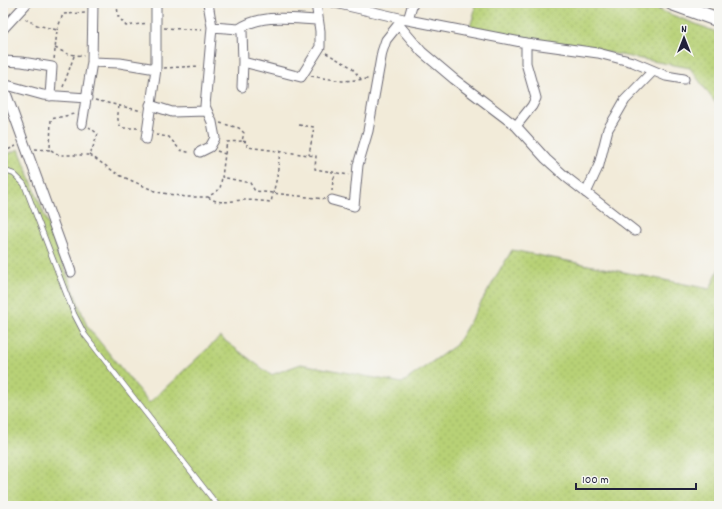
<svg xmlns="http://www.w3.org/2000/svg" width="722" height="509" font-family="Dekko,sans-serif">
<style>
.grass{fill:url(#grass-dots);stroke:#6c7a58}
.lines{fill:none;stroke-linecap:round;stroke-linejoin:round}
.lane-casing{stroke:#6b6872;stroke-width:6}
.street-casing{stroke:#6b6872;stroke-width:11}
.primary-casing{stroke:#6b6872;stroke-width:16}
.path{stroke:#6b6872;stroke-width:1.5;stroke-dasharray:3 3;stroke-linecap:butt}
.lane{stroke:#fff;stroke-width:4.5}
.street{stroke:#fff;stroke-width:9}
.primary{stroke:#fff;stroke-width:14}
</style>
<defs>
<pattern id="grass-dots" width="8" height="8" patternUnits="userSpaceOnUse"><rect width="8" height="8" fill="#b7d176"/><path d="M2 2h.1M6 6h.1" fill="none" stroke="#9db367" stroke-width="1.8" stroke-linecap="round"/></pattern>
</defs>
<rect width="100%" height="100%" fill="#f6f6f2"/>
<filter id="ink" filterUnits="userSpaceOnUse"><feTurbulence type="fractalNoise" baseFrequency=".025" numOctaves="2"/><feDisplacementMap in="SourceGraphic" scale="8" xChannelSelector="R" yChannelSelector="G"/><feConvolveMatrix kernelMatrix="1 2 1 2 8 2 1 2 1" color-interpolation-filters="sRGB"/></filter>
<filter id="wash" filterUnits="userSpaceOnUse"><feTurbulence type="fractalNoise" baseFrequency=".012" numOctaves="4" result="noise"/><feDisplacementMap in="SourceGraphic" scale="16" xChannelSelector="R" yChannelSelector="G"/><feGaussianBlur stdDeviation="0.9" result="paint"/><feColorMatrix in="noise" values="0 0 0 0 0 0 0 0 0 0 0 0 0 0 0 0 0 1.4 0 .05"/><feComposite in="paint" operator="in"/></filter>
<g filter="url(#wash)">
<rect width="100%" height="100%" fill="#f2ebd9"/>
<path class="grass" d="M474,3h167l78,30v75l-29,-40 -220,-41 5,-17z
M19,149l68,177 62,77 71,-66 51,38 30,-11 101,19 54,-38 56,-95 198,39 9,-21v238h-716v-350z"/>
</g>
<g filter="url(#ink)">
<g class="lines">
<g class="lane-casing">
<path id="lane" d="M3,170l11,4 10,10 50,130 11,21 133,171"/>
</g>
<g class="street-casing">
<path id="street" d="M335,3l73,17 118,23 72,10 35,9 33,14 18,3
M408,20l5,-17
M398,24l24,28 32,27 62,47 30,33 20,18 69,54
M212,27l27,2 3,2 1,31 58,15 19,-30v-16l-4,-28
M3,29l24,-26
M239,29c22,-16 54,-10 79,-9
M3,61l19,1 30,5 -2,29
M92,62l28,1 36,6
M3,84l40,11 44,3
M3,85l68,187
M242,87l1,-25
M150,105l22,7 34,-1
M82,124l10,-62 1,-59
M516,126l16,-20 4,-8 -10,-35v-20
M146,139l10,-70v-66
M200,152l10,-5 5,-9 -3,-16 -7,-16 7,-79 -4,-24
M586,193l13,-28 9,-36 9,-15 8,-14 28,-29
M332,200l22,6 4,-41 10,-34 14,-79 4,-12 16,-20"/>
</g>
<g class="primary-casing">
<path id="primary" d="M672,3l47,17"/>
</g>
<path class="path" d="M117,3l1,13 8,10 22,-3
M648,3l15,5
M25,19l12,6 20,5 -3,30
M164,28l38,2
M57,30l6,-16 22,-1
M55,48l13,6 16,2
M326,53l25,14 10,12
M164,68l36,-2
M311,76l31,5 27,-2
M63,87l11,-31
M95,100l47,11
M119,106c-1,8 -3,16 3,22h17
M220,123l19,5 5,5 -2,8 5,1v5l69,9 -1,13 34,6
M299,125l15,2 -5,28
M156,135l13,2 11,13 11,3
M35,149l15,1 1,-31 23,-5
M51,150l8,5h31l8,-21 -9,-7
M217,151l8,3 -3,23 28,6 5,8 70,8
M3,152l13,-6
M225,154l2,-12 15,-1
M90,155l29,20 38,17 29,5h22l12,-8 2,-12
M332,191l1,-11 3,-7
M208,197c11,8 21,4 34,3 9,0 19,1 29,2l6,-25 3,-26"/>
<use href="#lane" class="lane"/>
<use href="#street" class="street"/>
<use href="#primary" class="primary"/>
</g>
</g>
<rect width="722" height="509" fill="none" stroke="#f6f6f2" stroke-width="16"/>
<g transform="translate(684 38)" stroke="#f6f6f2" stroke-width="3" paint-order="stroke">
<path d="M0-3L7 15L0 10L-7 15Z" fill="#22223b"/>
<text y="-6" font-size="11" font-weight="bold" text-anchor="middle" fill="#22223b">N</text>
</g>
<path d="M576 483v6h120v-6" fill="none" stroke="#22223b" stroke-width="2"/>
<text x="582" y="483" font-size="12" fill="#22223b" stroke="#f6f6f2" stroke-width="3" paint-order="stroke">100 m</text>
</svg>
